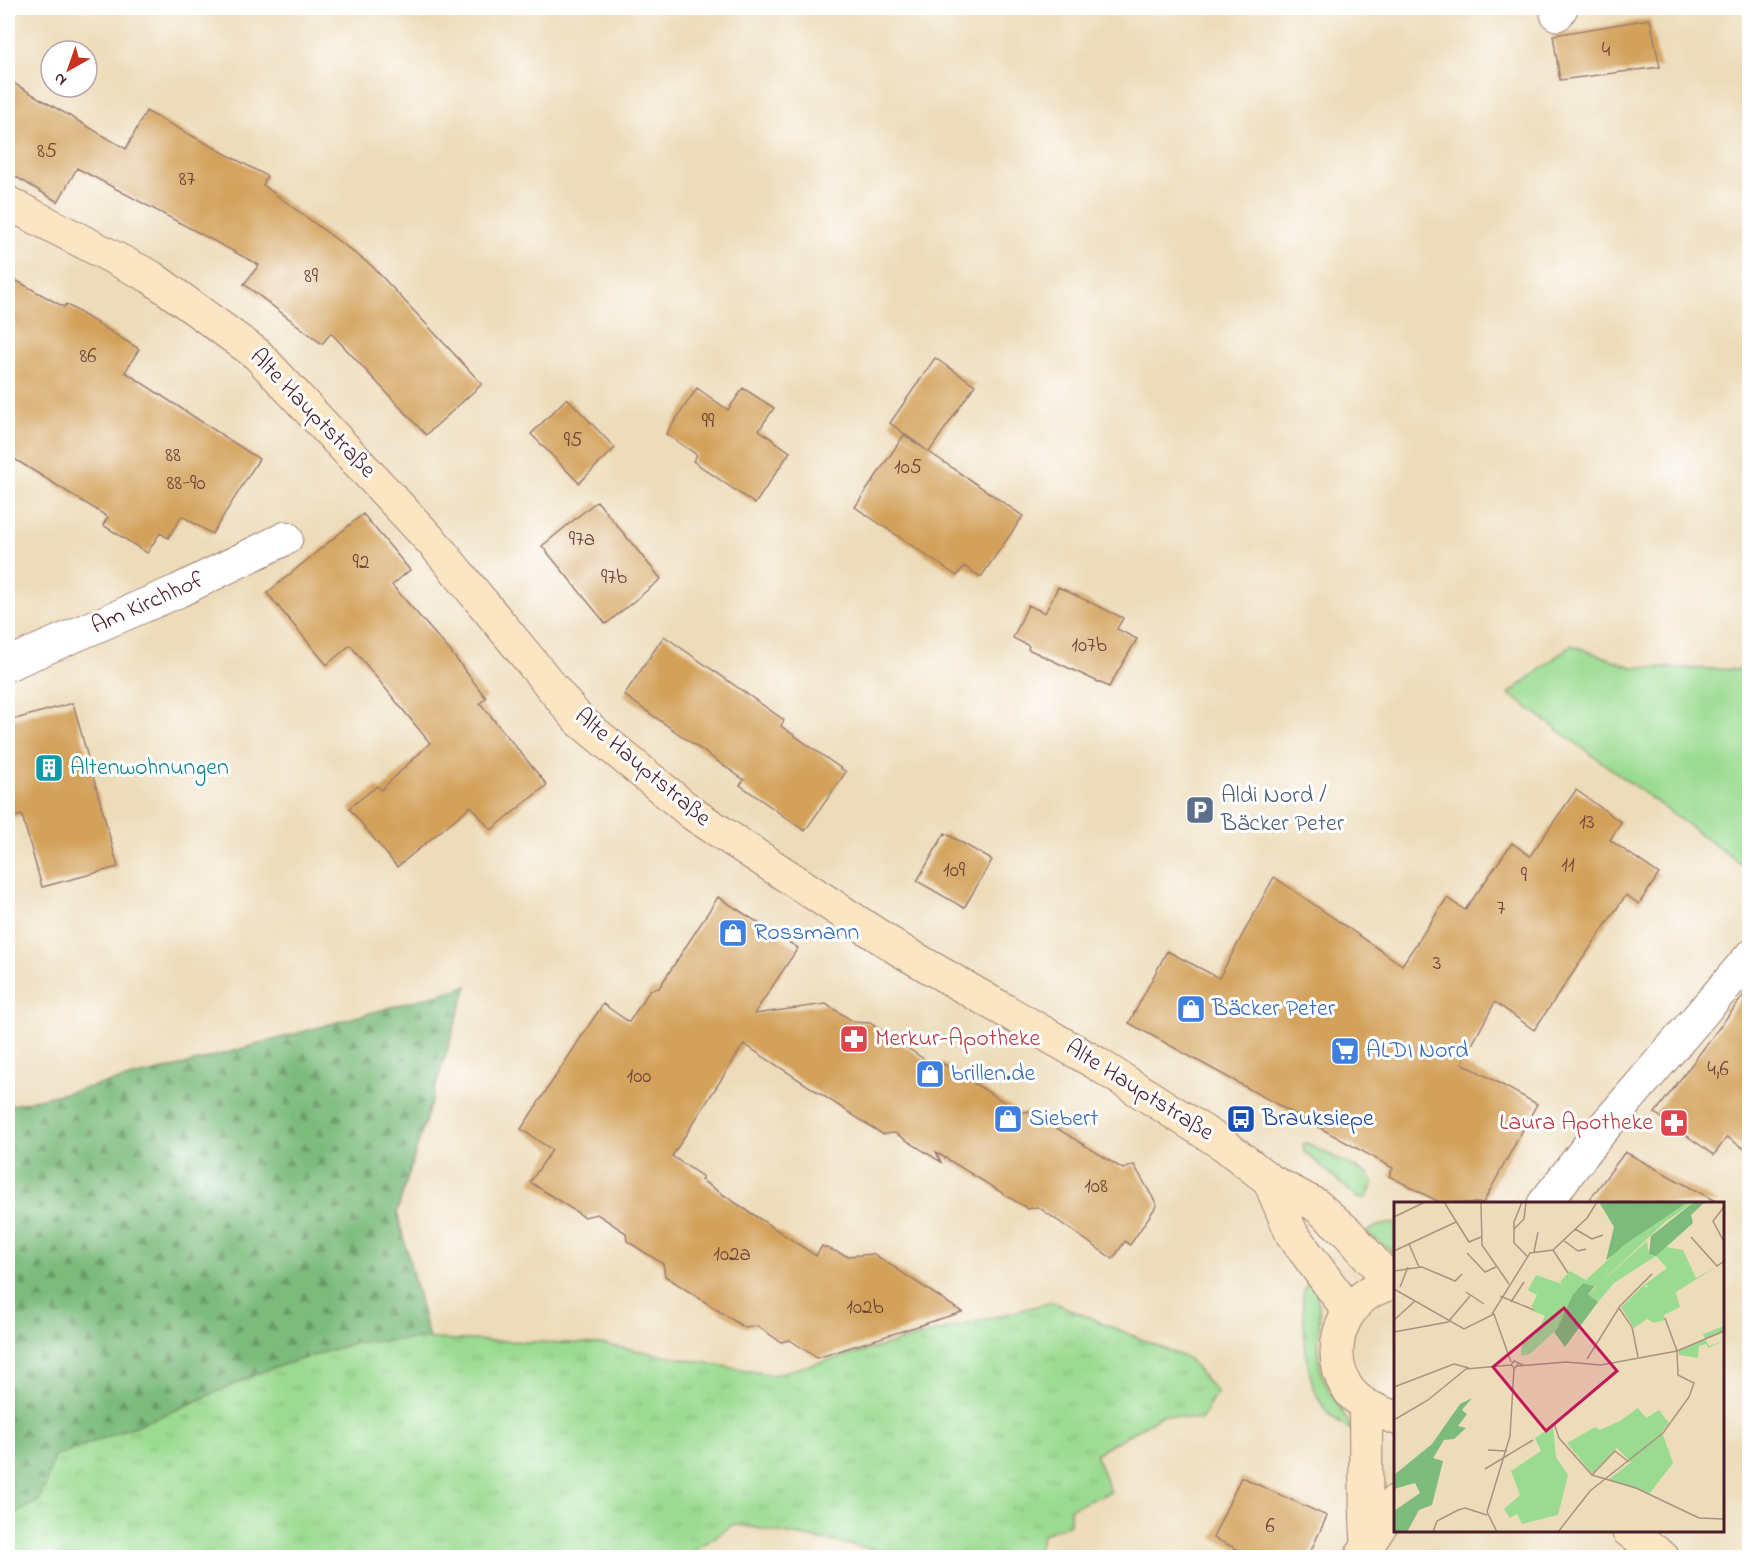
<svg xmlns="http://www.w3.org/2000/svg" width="1757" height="1565" font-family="'Indie Flower',sans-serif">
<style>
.grass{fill:#9bdb91;stroke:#727d5e;stroke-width:1.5}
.forest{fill:url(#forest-firs);stroke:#636d53;stroke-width:1.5}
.park{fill:url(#park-tufts);stroke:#727d5e;stroke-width:1.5}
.building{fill:#d3a15a}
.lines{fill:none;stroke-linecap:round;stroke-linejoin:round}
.minor-casing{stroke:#9c7e72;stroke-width:35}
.secondary-casing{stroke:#9c7e72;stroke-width:35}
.minor{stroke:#fff;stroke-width:33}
.secondary{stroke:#fbe6c4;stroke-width:33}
.labels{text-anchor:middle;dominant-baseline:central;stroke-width:6;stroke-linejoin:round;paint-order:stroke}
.number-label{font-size:21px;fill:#6c4037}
.street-label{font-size:24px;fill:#4a1f2b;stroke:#fff}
.culture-label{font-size:24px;fill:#0d838f;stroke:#fff;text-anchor:start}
.service-label{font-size:24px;fill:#4e5e75;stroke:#fff;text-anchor:start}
.shop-label{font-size:24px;fill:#366cbe;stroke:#fff;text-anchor:start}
.health-label{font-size:24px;fill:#be3a42;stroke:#fff;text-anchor:start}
.transit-label{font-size:24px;fill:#164399;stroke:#fff;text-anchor:start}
.inset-road{fill:none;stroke:#ac9080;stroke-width:1.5}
.view{fill:#c2185b;fill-opacity:0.15;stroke:#c2185b;stroke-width:3}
.inset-edge{fill:none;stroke:#4a1f2b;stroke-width:3}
</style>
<defs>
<pattern id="forest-firs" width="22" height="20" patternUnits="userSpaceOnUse" patternTransform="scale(1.5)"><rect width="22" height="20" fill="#7cbb7b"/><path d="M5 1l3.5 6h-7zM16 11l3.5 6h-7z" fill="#689765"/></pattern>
<pattern id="park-tufts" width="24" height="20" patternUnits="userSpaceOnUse" patternTransform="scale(1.5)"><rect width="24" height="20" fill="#9bdb91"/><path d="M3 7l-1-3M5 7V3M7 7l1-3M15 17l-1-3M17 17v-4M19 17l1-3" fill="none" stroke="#87bc7d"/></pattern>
</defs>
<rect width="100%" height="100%" fill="#fff"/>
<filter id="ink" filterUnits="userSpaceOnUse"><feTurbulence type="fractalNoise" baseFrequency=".0167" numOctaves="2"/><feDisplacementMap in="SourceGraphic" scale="12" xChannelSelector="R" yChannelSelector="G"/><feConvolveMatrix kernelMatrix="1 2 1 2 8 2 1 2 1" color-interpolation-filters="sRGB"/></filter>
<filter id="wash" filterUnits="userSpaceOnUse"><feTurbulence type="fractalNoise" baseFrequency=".008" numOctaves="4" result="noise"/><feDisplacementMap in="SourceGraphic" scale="24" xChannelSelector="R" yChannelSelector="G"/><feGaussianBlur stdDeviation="1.35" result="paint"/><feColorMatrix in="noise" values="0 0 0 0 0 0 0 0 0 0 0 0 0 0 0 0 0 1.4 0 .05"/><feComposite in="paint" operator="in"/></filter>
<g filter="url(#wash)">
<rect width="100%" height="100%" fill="#eddcb9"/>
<path class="grass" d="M1571,645l61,22 117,3v200l-240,-176z
M1306,1143l62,31 5,9 -7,15h-8l-54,-47 -1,-7z
M1395,1223v31l-29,-22 12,-6z
M1310,1280c18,31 4,55 10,87 5,23 23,41 32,63 -44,-19 -46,-71 -48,-110 -1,-14 -4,-29 6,-40z"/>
<path class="forest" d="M467,986l-70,226 32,127 -71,3 -94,29 -88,39 -122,47 -14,43 -32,18v-412l168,-39z"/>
<path class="park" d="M1052,1302l137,57 27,33 -15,28 -37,-6 -69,40 16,38 -41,16v16l-27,10 -7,23h-118l-184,-33 -50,34 -676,-1v-39l32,-18 14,-43 122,-47 88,-39 94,-29 71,-3 172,5 171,31z"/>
<g id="blocks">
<path class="building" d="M1650,19l10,48 -100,13 -7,-45z
M8,80l118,69 20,-38 121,65 -4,9 109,81 110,118 -56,51 -95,-102 -9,11 -78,-60 15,-19 -182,-97 -19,34 -50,-30z
M8,276l56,31 2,-3 73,45 -14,23 134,87 -47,75 -30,-18 -14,22 -8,-5 -13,20 -44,-28 5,-8 -100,-62z
M935,358l40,27 -46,67 -39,-29z
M697,388l31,22 15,-22 31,20 -15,22 31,22 -35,52 -62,-43 4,-6 -31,-21z
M567,398l48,50 -36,35 -48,-49z
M904,435l119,81 -42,61 -17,-11 -7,10 -102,-69z
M597,501l64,78 -55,45 -64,-78z
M363,514l47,56 -18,15 58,66 36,47 -6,5 67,82 -56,45 -20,-24 -74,61 -48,-59 28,-22 4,4 49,-47 -80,-98 -23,20 -60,-72z
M1058,587l65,31 -6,11 20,10 -28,48 -81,-38 1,-3 -16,-8 15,-33 17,8z
M664,636l120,84 -3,6 65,46 -41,59 -65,-46 4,-5 -120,-85z
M73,703l45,164 -76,20 -20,-72 -14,3v-97z
M1576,790l45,32 -11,18 49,34 -20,30 -13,-9 -92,135 -39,-28 -33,61 75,41 -54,99h-42l-52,-27 4,-8 -264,-145 38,-72 52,27 55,-101 128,88 45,-67 18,12 47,-67 18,13z
M945,833l47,27 -28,48 -47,-27z
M718,897l80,51 -44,66 72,-10 28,18 16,1 66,44 8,-3 77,49 8,-2 94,58 11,-4 23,40 -27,40 -5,-4 -12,18 -75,-52 -10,2 -92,-57 5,10 -46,-29 -13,1 -138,-90 -72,112 31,21 -2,3 115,76 6,-10 25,10 27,-2 88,58 -145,46 -27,-18 -9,2 -24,-16 -12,2 -80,-52 -2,-12 -36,-23 -1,-8 -29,-19 -13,3 -54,-35 22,-32 -31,-21 82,-125 26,18 21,-32 9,-2z
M1749,988v164l-22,-15 -13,18 -59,-42z
M1625,1152l94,51h-132z
M1241,1477l86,39 -19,41h-53l-42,-19z"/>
</g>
</g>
<g filter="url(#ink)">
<use href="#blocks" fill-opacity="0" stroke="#9c7e72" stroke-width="1.5"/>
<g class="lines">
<g class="minor-casing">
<path id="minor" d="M1557,14l4,-6
M8,664l170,-73 108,-53
M1544,1204l55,-71 151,-176"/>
</g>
<g class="secondary-casing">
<path id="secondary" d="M8,203l143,74 106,77 178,191 144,175 114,94 207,136 196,113 127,81 46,36 47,25 32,28 44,50
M1269,1180l23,54 57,77
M1396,1283c-48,6 -74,62 -50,103 11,18 31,25 50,32
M1365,1406c2,46 -1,91 3,137
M1628,1530l35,28
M1363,1553l33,-52"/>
</g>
<use href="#minor" class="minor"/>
<use href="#secondary" class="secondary"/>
</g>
</g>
<defs>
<g id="building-square" transform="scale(1.5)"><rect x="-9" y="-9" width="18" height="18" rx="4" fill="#0f9aa8" stroke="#fff"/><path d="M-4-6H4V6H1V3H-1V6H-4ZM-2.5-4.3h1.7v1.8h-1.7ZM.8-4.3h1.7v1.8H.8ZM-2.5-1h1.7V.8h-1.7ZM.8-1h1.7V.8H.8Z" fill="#fff"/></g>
<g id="parking-square" transform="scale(1.5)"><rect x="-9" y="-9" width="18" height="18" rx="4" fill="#5c6f8a" stroke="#fff"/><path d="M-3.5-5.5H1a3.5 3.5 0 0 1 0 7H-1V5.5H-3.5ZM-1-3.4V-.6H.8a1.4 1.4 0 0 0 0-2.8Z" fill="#fff"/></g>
<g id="shop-square" transform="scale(1.5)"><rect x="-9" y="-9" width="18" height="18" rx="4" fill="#3f7fe0" stroke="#fff"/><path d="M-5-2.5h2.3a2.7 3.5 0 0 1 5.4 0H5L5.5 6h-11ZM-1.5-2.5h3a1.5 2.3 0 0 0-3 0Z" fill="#fff"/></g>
<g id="pharmacy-square" transform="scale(1.5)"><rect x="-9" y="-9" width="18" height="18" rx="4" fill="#e0444e" stroke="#fff"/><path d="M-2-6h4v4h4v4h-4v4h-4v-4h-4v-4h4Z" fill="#fff"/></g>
<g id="supermarket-square" transform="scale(1.5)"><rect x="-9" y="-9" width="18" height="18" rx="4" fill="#3f7fe0" stroke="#fff"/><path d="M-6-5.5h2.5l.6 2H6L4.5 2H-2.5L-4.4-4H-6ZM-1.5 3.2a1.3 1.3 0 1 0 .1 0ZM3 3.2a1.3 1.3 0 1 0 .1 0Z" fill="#fff"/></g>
<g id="bus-square" transform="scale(1.5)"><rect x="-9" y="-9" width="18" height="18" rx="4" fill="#1a4fb4" stroke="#fff"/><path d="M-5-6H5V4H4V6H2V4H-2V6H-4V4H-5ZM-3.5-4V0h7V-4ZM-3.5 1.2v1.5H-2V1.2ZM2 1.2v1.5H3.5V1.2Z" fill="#fff"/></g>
</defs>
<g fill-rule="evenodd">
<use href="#building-square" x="49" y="768"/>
<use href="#parking-square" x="1200" y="810"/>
<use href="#shop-square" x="733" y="933"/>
<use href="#shop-square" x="1191" y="1009"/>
<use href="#pharmacy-square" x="854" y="1039"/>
<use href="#supermarket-square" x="1345" y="1051"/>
<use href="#shop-square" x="930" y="1074"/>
<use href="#shop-square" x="1008" y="1119"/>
<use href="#bus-square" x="1241" y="1119"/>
<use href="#pharmacy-square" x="1674" y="1123"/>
</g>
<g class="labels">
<g class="number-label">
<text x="1606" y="51">4</text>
<text x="47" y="152">85</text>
<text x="187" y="180">87</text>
<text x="311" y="277">89</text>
<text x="88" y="357">86</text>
<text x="708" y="422">99</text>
<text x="573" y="441">95</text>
<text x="173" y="456">88</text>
<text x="908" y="468">105</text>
<text x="186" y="484">88-90</text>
<text x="582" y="540">97a</text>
<text x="361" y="563">92</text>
<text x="614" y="578">97b</text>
<text x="1089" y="646">107b</text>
<text x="1587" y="823">13</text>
<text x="1568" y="866">11</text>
<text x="954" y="871">109</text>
<text x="1524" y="876">9</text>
<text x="1501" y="909">7</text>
<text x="1437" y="964">3</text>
<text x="1718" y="1070">4,6</text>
<text x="639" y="1077">100</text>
<text x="1096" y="1187">108</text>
<text x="732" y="1255">102a</text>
<text x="865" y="1308">102b</text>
<text x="1270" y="1527">6</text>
</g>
<g class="street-label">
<text transform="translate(312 414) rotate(46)">Alte Hauptstraße</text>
<text transform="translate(148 604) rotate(-24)">Am Kirchhof</text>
<text transform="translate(642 768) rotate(40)">Alte Hauptstraße</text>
<text transform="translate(1139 1091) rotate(32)">Alte Hauptstraße</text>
</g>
<g class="culture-label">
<text x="70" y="768">Altenwohnungen</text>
</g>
<g class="service-label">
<text x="1221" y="796">Aldi Nord /<tspan x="1221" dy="28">Bäcker Peter</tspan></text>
</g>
<g class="shop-label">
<text x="754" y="933">Rossmann</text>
<text x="1212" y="1009">Bäcker Peter</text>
<text x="1366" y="1051">ALDI Nord</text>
<text x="951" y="1074">brillen.de</text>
<text x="1029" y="1119">Siebert</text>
</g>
<g class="health-label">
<text x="875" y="1039">Merkur-Apotheke</text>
<text x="1653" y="1123" text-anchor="end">Laura Apotheke</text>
</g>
<g class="transit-label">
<text x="1262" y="1119">Brauksiepe</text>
</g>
</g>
<g transform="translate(1394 1202)">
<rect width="330" height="330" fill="#eddcb9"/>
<path d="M253,39l2,13 7,1 10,-8 17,3 13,28 20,-11 -40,25 4,15 -6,-16 -30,-6 23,-17 -11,-12 -42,27 -16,19 -10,-8zM330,124v5l-19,8 4,7 15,-5 -16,7 -2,-4 -7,2 -1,12 -19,-3 -1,-4 27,-12 -2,-5zM244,206l8,10 13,-8 10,13 -7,9 11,31 -23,30 -42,-13 23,-18 -14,-14 -25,26 -25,-31 28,-16 5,3 20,-9zM159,224l3,31 12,18 -10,40 -36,9 -5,-10 -7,4 -6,-9 16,-14 -9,-24 30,-20 -6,-13z" fill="#9bdb91"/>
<path d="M205,0h89l-82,58 8,-33zM300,0h11l-14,13 2,8 -37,33 -7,-2 2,-18zM197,80l4,4 -7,8 10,8 -33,45 -11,-15 19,-38 10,-11zM78,196l-10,12 5,4 -9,12 8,2 -12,11 -10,1 -11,18 10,3 -11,44 -13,5 -12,22h-13v-21l26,-18 -5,-10 -21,6v-14l38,-31 28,-40z" fill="#7cbb7b"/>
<path d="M142,73l29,10 -13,30 -21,-8 6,-12 -9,-5zM266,74l14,15 6,16 -16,8 1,5 -11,3 -7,-4 -13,9 -13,-21 23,-22 2,3z" fill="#9bdb91"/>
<path d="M294,0h6l-29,20 -69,65 -13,-4 -10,11 -16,35 -27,25 -9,2 1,-14 14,-8 9,-18 -12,-5 1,-3 18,6 12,-29 -4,-3 10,-11 16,9 38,-35z" fill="#9bdb91"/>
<path class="inset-road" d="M50,0l25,40 12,-5M87,0l1,43 27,39M128,0l-8,20v21l13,13M330,5l-11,14 11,21M0,15l31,-15M120,27l10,-10 2,-17M181,27l17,10 11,-4M297,35l26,29 7,-5M169,38l15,11 8,-2M15,42l10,23M159,48l15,23M0,49l62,-29M140,50l4,-20M73,51l18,19 11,-5M0,69l28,-4 33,14 7,-7M6,85l8,-20M0,87l70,40 30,-15 17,48M72,90l18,12M106,94l34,14M117,100l13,-20M225,106l13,19 6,30M98,112l38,-61 23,-3 34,-32 10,-16M0,118l21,-19M0,130l54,-10 22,-26M193,157l33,-53 32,-32M124,162l-3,4 -4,-3 3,-4 9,4M123,164l49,-4 35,3 76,-14 47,-20M0,185l60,-23 15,4M0,218l34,-20 38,-31 45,-4M160,221l5,15 33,37 44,13 63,30 25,1M94,248l19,1M91,267l48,-29M198,273l23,-24 14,11M39,330l4,-11 21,-11 7,-2 22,7M103,330l-10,-20 23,-76 4,-68M164,330l32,-41 73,-58 26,-36 5,-14 -16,-8 -1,-24 -12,-33"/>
<path class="view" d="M170,106l53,63 -71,60 -53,-64z"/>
<rect width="330" height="330" class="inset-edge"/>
</g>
<rect width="1757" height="1565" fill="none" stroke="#fff" stroke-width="30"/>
<g transform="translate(69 69) rotate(220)"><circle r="28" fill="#ffffff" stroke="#b7a5aa" stroke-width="1.5"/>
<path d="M0-4.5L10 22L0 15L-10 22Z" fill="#c8321e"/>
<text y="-9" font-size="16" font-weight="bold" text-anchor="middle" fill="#4a1f2b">N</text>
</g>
</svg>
